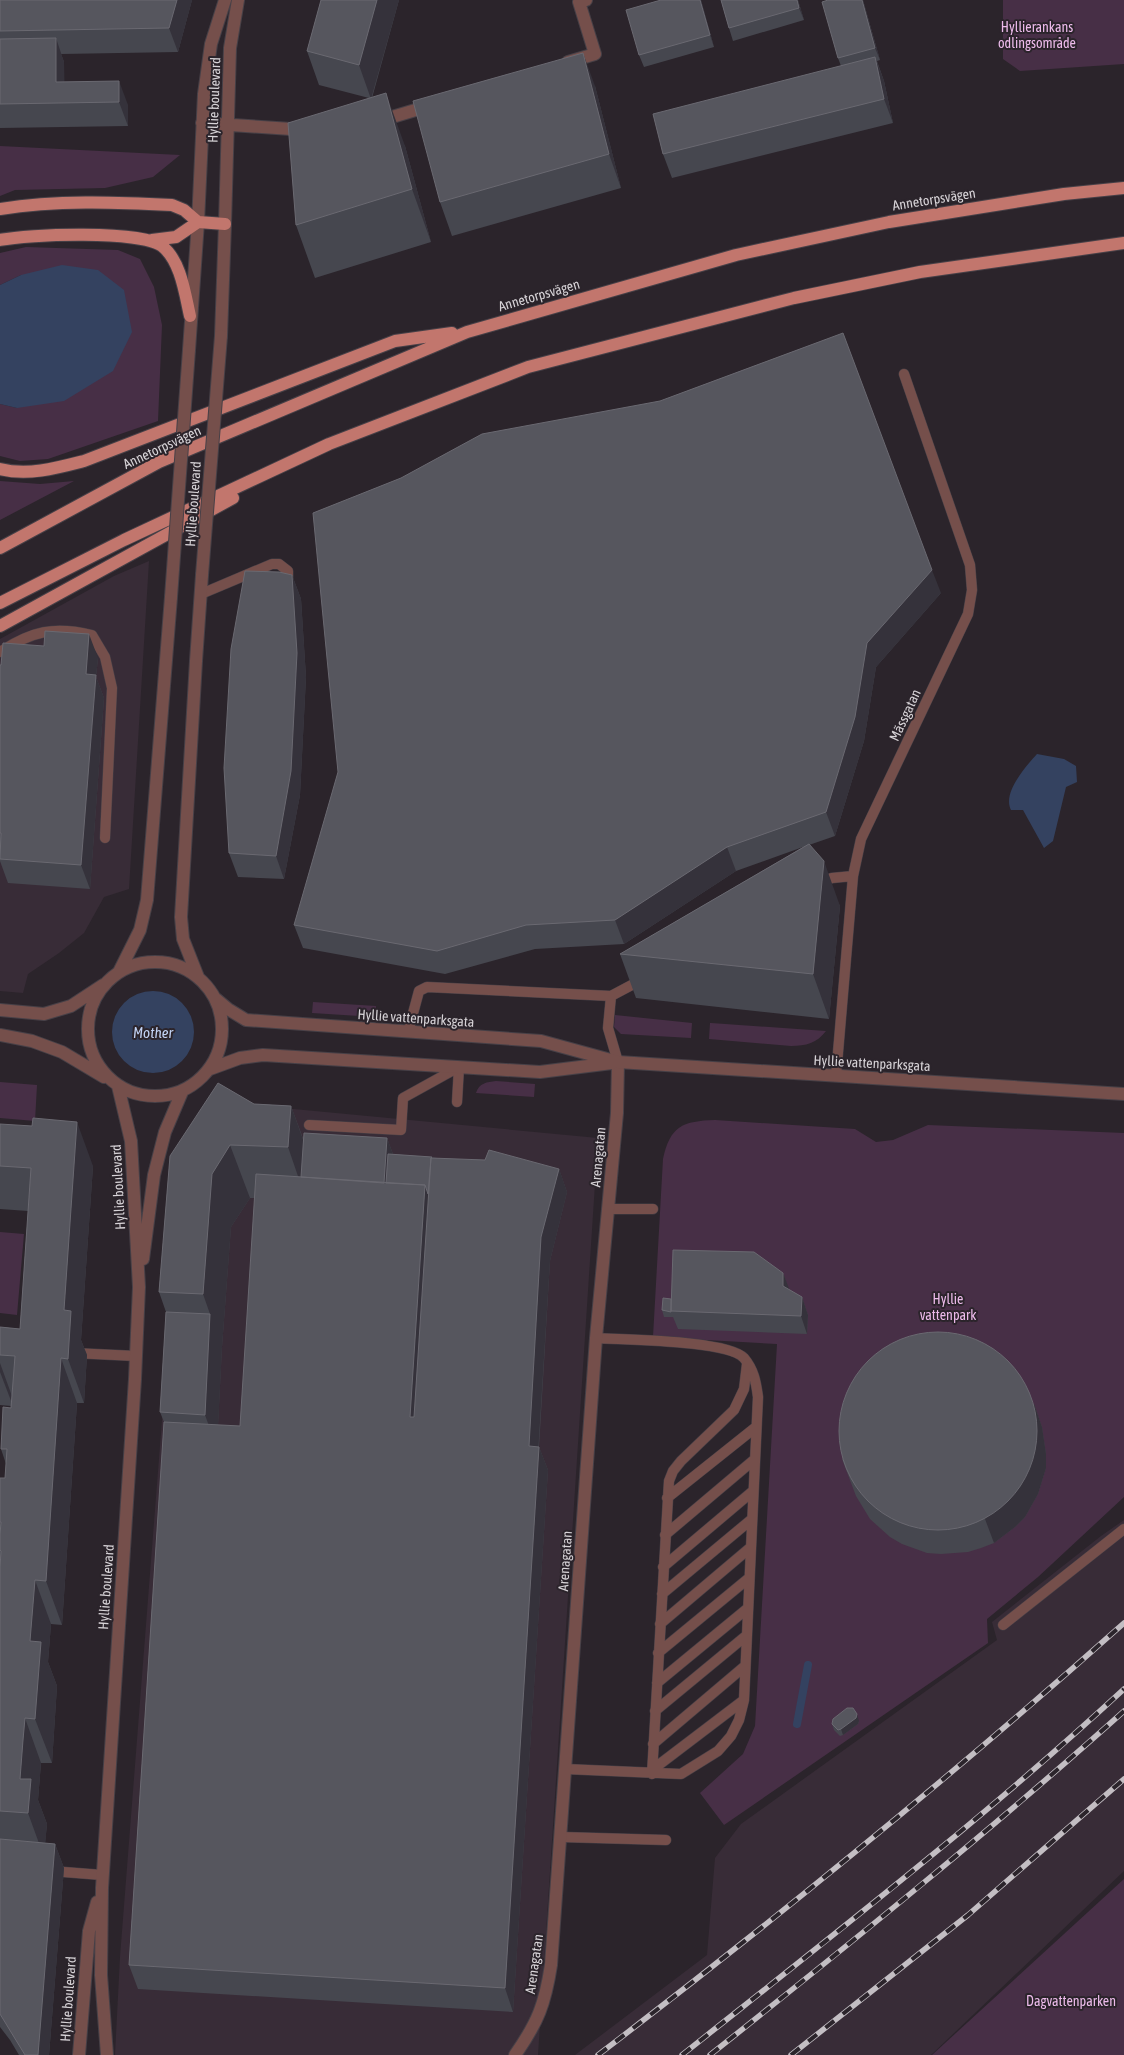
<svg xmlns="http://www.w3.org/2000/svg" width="1124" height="2055" font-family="'Asap Condensed',sans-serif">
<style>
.built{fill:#382c37}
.green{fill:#472f46}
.water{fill:#344260}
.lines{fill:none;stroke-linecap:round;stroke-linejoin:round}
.stream{stroke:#344260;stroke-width:8}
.service-casing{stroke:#474047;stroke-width:11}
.minor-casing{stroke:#474047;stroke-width:14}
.tertiary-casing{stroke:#474047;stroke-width:14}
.primary-casing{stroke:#474047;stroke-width:14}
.service{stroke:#754f4b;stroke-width:10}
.minor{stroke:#754f4b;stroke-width:12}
.tertiary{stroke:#754f4b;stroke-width:12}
.primary{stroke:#c2766d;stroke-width:12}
.rail-casing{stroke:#c3bec3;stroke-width:5.5}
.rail{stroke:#2b242b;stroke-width:4;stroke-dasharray:11;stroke-linecap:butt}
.tertiary-bridge-casing{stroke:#474047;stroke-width:14;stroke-linecap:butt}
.tertiary-bridge{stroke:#754f4b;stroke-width:12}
.wall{fill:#46474f;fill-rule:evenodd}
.shaded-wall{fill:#35323b}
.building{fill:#56565e;stroke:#6a6971}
.labels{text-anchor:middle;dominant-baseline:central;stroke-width:4;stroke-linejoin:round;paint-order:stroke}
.park-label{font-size:14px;fill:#edbbeb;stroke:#2b242b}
.street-label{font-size:14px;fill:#d7d3d7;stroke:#2b242b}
.water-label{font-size:15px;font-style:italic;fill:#c2d3f5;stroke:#2b242b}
</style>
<rect width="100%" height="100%" fill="#2b242b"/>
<path class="built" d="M149,561l-20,328 -25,8 -20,36 -25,20 -31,21 -5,19 -23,-2v-352l114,-63z
M252,1105l346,33 -60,917h-423l5,-98 59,-754z
M1124,1520v351l-193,184h-356l132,-100 8,-97 26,-34 256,-184 -5,-18 109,-86z"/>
<path class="green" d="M1003,0h121v64l-104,7 -17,-12z
M0,146l180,9 -27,22 -48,11 -90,2 -15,6z
M26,247l92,3 22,9 14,28 8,38 -4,96 -110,38 -28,2 -20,-5v-52l17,4 4,-133 -21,10v-32z
M0,481l40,3 34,-3 -74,39z
M313,1002l63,4 -1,11 -63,-4z
M615,1015l77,8 -1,15 -70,-4 -7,-7z
M710,1023h1l115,8c-9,12 -20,15 -35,15l-82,-7z
M496,1081l39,3 -1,13 -58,-4c3,-10 11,-11 20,-12z
M0,1082l37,3 -2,36 -35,-3z
M715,1120l140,9 21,13 17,-2 35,-15 196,8v364l-86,80 -51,42 1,24 -264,182 -24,-32 43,-39 12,-28 22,-382 -124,-7 10,-178c7,-33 20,-38 52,-39z
M0,1232l24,2 -7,81 -17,-2z
M1124,1879v176h-192z"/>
<path class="water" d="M62,265l36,5 26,20 8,42 -19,39 -49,30 -47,7 -17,-4v-119l21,-10z
M1037,754l27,5 12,7 1,16 -11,5 -13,54 -9,7 -21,-38h-12c-9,-17 15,-44 26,-56z
M112 1032a41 41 0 1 1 82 0a41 41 0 1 1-82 0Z"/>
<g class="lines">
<path class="stream" d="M797,1724l11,-59"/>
<g class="service-casing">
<path id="service" d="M201,594l71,-30h7l9,7v16
M0,652c32,-21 54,-26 92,-17l13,22 7,31 -7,150
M818,883l14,-5 21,-2
M611,996l-3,32 10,34
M408,1032l11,-41 8,-4 184,9 32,-17
M836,1076l17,-200 8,-37 107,-225 4,-24 -2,-25 -66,-191
M457,1102l2,-35
M309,1125l92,5 2,-32 56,-31
M609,1209h44
M73,1353l63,3
M667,1498l89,-71
M665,1535l90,-76
M663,1567l90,-76
M662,1594l90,-75
M660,1624l91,-77
M1003,1625l121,-96
M658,1653l91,-75
M657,1683l91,-75
M655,1711l92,-76
M653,1744l92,-78
M565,1769l116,5 37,-23 13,-15 8,-16 5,-20 14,-303c-2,-15 -4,-27 -14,-39 -17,-18 -121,-18 -148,-20
M652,1770l92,-70
M652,1774l17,-293 4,-10 8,-10 53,-51 10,-21 3,-25
M561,1837l105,3
M51,1871l51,4"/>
</g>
<g class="minor-casing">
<path id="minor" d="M568,62l27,-8 -16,-52 7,-2
M379,121l53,-16
M202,123l104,7
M198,222l6,-128 7,-50 14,-44
M225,224l5,-176 8,-48
M515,2055c23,-33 30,-51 36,-90l45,-627 21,-225 1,-51"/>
</g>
<g class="tertiary-casing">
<path id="tertiary" d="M221,336l4,-112
M189,350l9,-128
M88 1029a67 67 0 1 1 134 0a67 67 0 1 1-134 0Z
M119,972l21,-42 7,-30 24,-303
M198,977l-15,-38 -2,-22 15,-256 6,-86
M216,999l12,10 18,11 295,21 77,21 506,32
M0,1010l44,4 27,-8 32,-21
M0,1035l32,6 30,11 42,25
M210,1069l30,-11 23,-3 277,17 72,-9
M143,1259l11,-84 11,-43 17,-40
M79,2055l10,-124 8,-29
M107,2055l-6,-80 1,-87 33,-509 4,-92 -8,-146 -13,-55"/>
</g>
<g class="primary-casing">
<path id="primary" d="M0,209c56,-9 115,-7 172,-4l12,5 14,12 27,2
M0,240c28,-6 141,-10 162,6 19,15 23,48 28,70
M152,240l24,-3 22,-15
M0,469c28,7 57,-1 84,-8l311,-120 57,-8
M0,548l159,-86 308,-130 269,-77 153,-33 175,-28 60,-6
M0,603l124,-63 205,-96 199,-77 266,-69 126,-26 204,-29
M0,626l233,-128"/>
</g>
<use href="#service" class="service"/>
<use href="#minor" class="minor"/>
<use href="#tertiary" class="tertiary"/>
<use href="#primary" class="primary"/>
<g class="rail-casing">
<path id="rail" d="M598,2055c181,-138 356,-281 526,-432
M682,2055c150,-119 301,-236 442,-366
M710,2055c141,-112 280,-224 414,-344
M791,2055l177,-140 156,-136"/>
</g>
<use href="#rail" class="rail"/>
<g class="tertiary-bridge-casing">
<path id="tertiary-bridge" d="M202,575l19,-239
M171,597l18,-247"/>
</g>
<use href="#tertiary-bridge" class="tertiary-bridge"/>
</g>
<path class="wall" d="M0,0h192l-14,52 -117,2 3,8v20l64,23v21l-128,2z
M321,0h78l-27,98 33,48 26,96 -116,36 -19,-53 73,-127 -50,-13 -12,-34z
M661,0h40l13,47 -70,20 -5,-12z
M721,0h77l6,20 -71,21 -4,-13z
M863,0l17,60 -3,1 7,20 9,42 -221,55 -9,-24 178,-88 -3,-8z
M595,86l26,102 -169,48 -12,-34z
M292,575l9,24 5,78 -6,118 -16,84 -46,-2 -9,-24z
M941,593l-65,74 -12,74 -29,95 -26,9 31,61 -11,113 -193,-21 -16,-44 183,-107 -67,24 -112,73 -89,5 -90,25 -142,-26 -9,-23z
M98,658l-2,19 8,21 -14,191 -82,-6 -8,-22v-196z
M254,1104l37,2 13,35 83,-3 6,16 166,15 8,23 -17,69 -11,186 9,23 -35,542 -375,-23 -9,-24 35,-543 -4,-10 6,-100 -7,-20 11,-136zM250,1198h5l-15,228 -22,-1 4,-78 9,-120z
M0,1124l93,42 -12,174 6,15 -3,48h-7l-15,222 -11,-1 -3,38 9,24 -5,77h-11l-3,37 9,24 -2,19 10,1 9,24 -15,187h-30l-9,-15 -10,-13v-549h5l1,-14 -5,-15 10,-43 -11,-1v-78l20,2 8,-118 -28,-2z
M783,1273l6,17 13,7 6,18 -1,19 -129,-5 -5,-12h-9l-2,-7 9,-11z
M1034,1404l8,23 4,27v14l-8,26 -13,23 -10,10 -21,16 -13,5 -13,4 -27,2 -14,-1 -25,-9 -12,-7 -20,-18 -14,-23 -14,-37z
M859,1721l-1,3 -15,11 -3,1 -6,-6 -2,-6z"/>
<path class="shaded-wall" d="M177,0h15l-14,52 -9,-24z
M377,0h22l-28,99 -12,-34z
M700,0h1l13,47 -4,-12z
M797,0h1l6,20 -5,-12z
M862,0h1l17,60 -5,-12z
M56,38l8,24 1,41 -9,-21z
M583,53l12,33 26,102 -12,-34z
M875,57l9,24 9,42 -9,-24z
M119,81l9,24v21l-9,-24z
M386,93l19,53 26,96 -19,-53z
M932,570l9,23 -65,74 -12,74 -29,95 -9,-24 41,-169z
M292,575l9,24 5,78 -6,118 -16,84 -8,-23z
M89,634l9,24 -2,19 8,21 -14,191 -9,-24 5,-191z
M727,847l9,24 -112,73 -9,-24z
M824,861l16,45 -11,113 -16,-45z
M291,1106l19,53 -10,23 -12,-35z
M77,1122l16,44 -12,174 6,15 -3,48 -16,-44 -4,-49z
M387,1138l7,19 -3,37 -8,-6z
M230,1145l20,53 -19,29 -9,120 -5,101 -12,-33 5,-101 -7,-20 9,-120z
M559,1169l8,23 -17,69 -13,209 -8,-24 12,-209z
M425,1185l9,24 -15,231 -9,-23z
M783,1273l7,18 -7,-5z
M802,1297l6,18 -1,19 -6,-18z
M61,1358l16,45 -15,222 -16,-44z
M0,1363l13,36v7l-13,-34z
M1034,1404l8,23 4,27v14l-8,26 -13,23 -10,10 -21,16 -9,-24z
M539,1447l9,23 -35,542 -8,-24z
M35,1580l16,44 -3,38 9,24 -5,77 -17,-44 -5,-78z
M857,1714l2,7 -1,3 -15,11 -2,-6z
M25,1718l16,45 -3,37 9,24 -3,33 -16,-44 -8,-34z
M55,1844l9,24 -15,187h-11z"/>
<path class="building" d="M0,0h177l-8,28 -169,3z
M321,0h56l-18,65 -52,-14z
M661,0h39l10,35 -71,20 -13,-45z
M721,0h76l2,8 -70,20z
M828,0h34l13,48 -37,10 -16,-56z
M56,38v44l63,-1v21l-119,2v-65z
M583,53l26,101 -169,48 -27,-101z
M875,57l9,42 -221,55 -10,-40z
M386,93l26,96 -116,36 -8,-102z
M843,333l89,237 -65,73 -12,74 -29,95 -99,35 -112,73 -89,5 -89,26 -143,-26 44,-153 -25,-259 88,-35 81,-44 178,-33z
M245,571l34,1 13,3 5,78 -6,118 -15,85 -47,-3 -5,-85 7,-119z
M45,631l44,3 -3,40 10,1 -15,190 -81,-6 1,-26h-1v-168h1l2,-22 41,3z
M809,844l15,17 -11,113 -193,-20z
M218,1083l36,21 37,2 -3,41 -58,-2 -18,29 -9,120 -44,-2 11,-136z
M33,1118l44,4 -13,188 7,1 -3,48 -7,-1 -15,223 -11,-1 -5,61 11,1 -6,77 -10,-1 -2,22 -3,39h11l-3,34 -28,-2v-243l1,-17 -1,-1v-15l1,-13h-1v-44h5l2,-29h-6l2,-42 8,1 4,-52 -15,-1v-28l20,2 11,-161 -31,-2v-42l32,2z
M304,1133l83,5 -3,45 -83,-6z
M489,1150l70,19 -18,68 -12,209 10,1 -34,541 -376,-23 35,-543 76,4 16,-252 169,11 -15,232h4l17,-259 54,2z
M388,1154l44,3 -1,1 -3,36 -3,-9 -39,-2z
M673,1250l81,2 29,21v13l19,11 -1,19 -130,-5z
M663,1298l8,1v13l-9,-2z
M166,1312l44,2 -5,101 -45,-3z
M839 1431a99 99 0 1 1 198 0a99 99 0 1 1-198 0Z
M847,1708h6l4,6 -1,4 -15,11 -3,1 -6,-6 1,-5z
M0,1839l55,5 -17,211h-13l-25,-41z"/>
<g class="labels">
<g class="park-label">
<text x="1037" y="27">Hyllierankans<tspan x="1037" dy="16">odlingsområde</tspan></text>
<text x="948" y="1299">Hyllie<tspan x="948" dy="16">vattenpark</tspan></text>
<text x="1071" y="2001">Dagvattenparken</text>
</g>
<g class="street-label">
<text transform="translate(214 100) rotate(-88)">Hyllie boulevard</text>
<text transform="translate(934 199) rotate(-9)">Annetorpsvägen</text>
<text transform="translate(539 295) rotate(-16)">Annetorpsvägen</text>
<text transform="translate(162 447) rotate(-25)">Annetorpsvägen</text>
<text transform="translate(193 504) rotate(-86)">Hyllie boulevard</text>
<text transform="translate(905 715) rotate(-65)">Mässgatan</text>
<text transform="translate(416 1018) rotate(4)">Hyllie vattenparksgata</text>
<text transform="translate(872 1063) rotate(3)">Hyllie vattenparksgata</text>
<text transform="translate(598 1157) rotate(-85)">Arenagatan</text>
<text transform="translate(118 1187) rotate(-93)">Hyllie boulevard</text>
<text transform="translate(565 1561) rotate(-86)">Arenagatan</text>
<text transform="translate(106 1587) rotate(-86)">Hyllie boulevard</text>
<text transform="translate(534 1964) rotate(-82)">Arenagatan</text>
<text transform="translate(68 1999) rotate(-86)">Hyllie boulevard</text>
</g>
<g class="water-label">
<text x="153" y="1032">Mother</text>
</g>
</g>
</svg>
